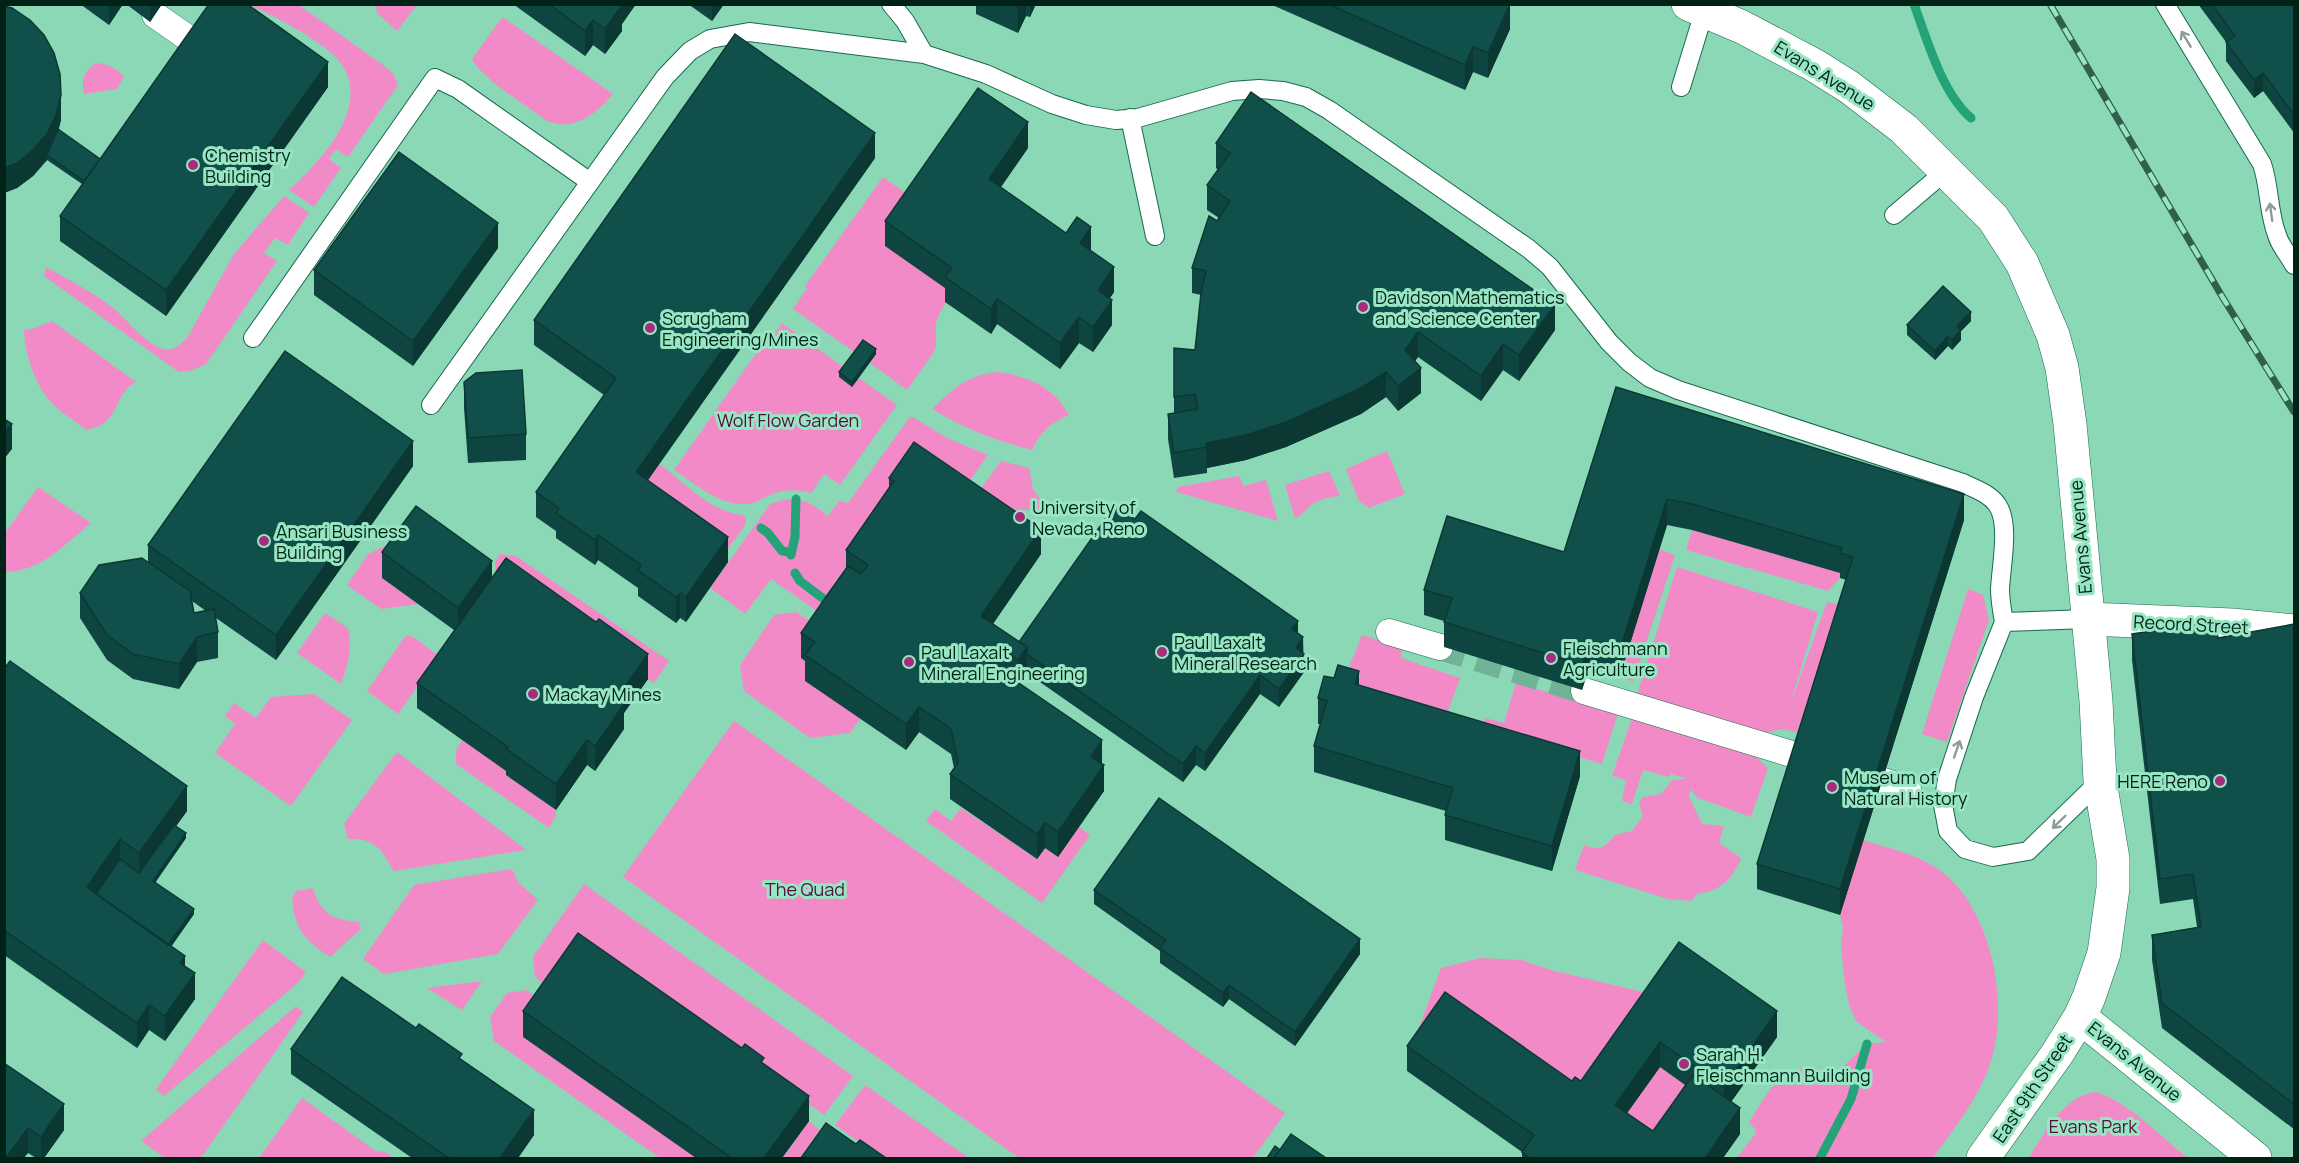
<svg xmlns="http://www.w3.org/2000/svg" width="2299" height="1163" font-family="Manrope,sans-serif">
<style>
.green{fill:#f38ac8}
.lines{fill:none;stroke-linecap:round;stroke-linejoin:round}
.stream{stroke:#24a379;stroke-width:9}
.pedestrian-tunnel{stroke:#6fb496;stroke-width:26;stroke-dasharray:26 13;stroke-linecap:butt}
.service-casing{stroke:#176a4e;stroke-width:20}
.pedestrian-casing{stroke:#176a4e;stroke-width:27}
.minor-casing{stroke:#176a4e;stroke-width:34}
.tertiary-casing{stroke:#176a4e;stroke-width:34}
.service{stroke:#fff;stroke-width:18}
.pedestrian{stroke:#fff;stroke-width:26}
.minor{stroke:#fff;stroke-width:33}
.tertiary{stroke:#fff;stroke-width:33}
.rail-casing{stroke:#30604c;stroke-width:7}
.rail{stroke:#98e5c3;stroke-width:4.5;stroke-dasharray:14;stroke-linecap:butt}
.wall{fill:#0f4540;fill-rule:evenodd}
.shaded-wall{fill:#0c3834}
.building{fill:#11504a;stroke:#0c3834;stroke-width:1.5}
.oneway{stroke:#8d9c96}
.poi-dot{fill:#a82c7e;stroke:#98e5c3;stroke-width:2}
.labels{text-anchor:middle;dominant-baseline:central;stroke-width:6;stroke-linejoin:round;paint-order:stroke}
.street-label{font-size:18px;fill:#012216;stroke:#98e5c3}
.poi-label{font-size:18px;fill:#012216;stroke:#98e5c3;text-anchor:start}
.park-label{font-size:18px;fill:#54103d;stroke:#98e5c3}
</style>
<rect width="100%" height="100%" fill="#8bd8b6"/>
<path class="green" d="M250,5h49l84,60 10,8 5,12 -50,72 -12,-8 -7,10 12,9 -27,39 -25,-17c30,-28 82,-80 53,-125 -13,-21 -68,-49 -92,-60z
M375,5h42l-20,26 -19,-17z
M504,17v1l109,76c-17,20 -39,38 -66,27 -17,-13 -67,-44 -75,-62l28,-39z
M97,63c12,2 19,4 27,14l-7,12 -33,5c-3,-14 0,-24 13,-31z
M883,177l34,24 35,92 -12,19 -4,11v24l-4,8 -25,35 -37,-27 6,-9h-19l-64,-45 14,-21 -2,-2z
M284,196l25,17 -21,32 -13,-7 -11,15 13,8 -71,103 -16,7 -11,1 -135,-96 2,-9c23,13 47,25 67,41 15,12 31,35 50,41 11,2 17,-4 24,-11l47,-84z
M52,321l84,61c-26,15 -13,40 -49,48 -10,-7 -21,-14 -31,-23 -20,-17 -31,-52 -32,-77l11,-2z
M782,323l64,46 -7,8 13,9 7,-8 38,27 -57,80 -16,-11 -13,19c-16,-4 -30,-4 -45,4 -4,2 -8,5 -13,6 -29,7 -56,-18 -79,-33l90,-128 3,2z
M998,372c30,4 56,15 71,43 -18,8 -29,17 -37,35 -36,-9 -69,-22 -100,-41 22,-21 35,-34 66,-37z
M913,417l34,21 41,17 -30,43 -130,121 -57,-40 -26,35 -35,-26 60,-84c25,-9 38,-5 58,12l11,-15 9,2 61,-85z
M1387,451l18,43 -36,14 -10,-7 -13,-32z
M1001,461l28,7 4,21 15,21h-31l-10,6 -38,-11z
M659,464c31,22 46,45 86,52l1,8 -24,33 -86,-60z
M1329,471l11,25c-13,1 -25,4 -33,13 -5,5 -5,7 -12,9l-10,-33z
M1239,476l4,10 23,-6 12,41 -102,-29 2,-5z
M38,487l53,36c-29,23 -48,48 -86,49v-39z
M1692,530l150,43 -2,5 -12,13 -142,-41z
M416,531l-34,47 36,26 -37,5 -34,-24 21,-31z
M1659,549l16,6 -42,127 -13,-6z
M500,554l16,2 153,105 -15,22 -158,-111 -1,-10z
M1677,567l141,45 -29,96 38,-106 19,4 -40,128 -24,-5 -22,5 -123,-39z
M1968,589l15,6 6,25 -42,122 -25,-8z
M796,612l25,17 -19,29 13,9 46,51 -11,15 -40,5 -66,-47 -4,-26 34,-50z
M325,613l23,15c4,21 1,35 -7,56l-44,-31z
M406,635l9,3 24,18 -41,58 -31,-23z
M1362,635l40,12 -1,11 59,20 -13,36 -103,-34z
M1516,683l102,30 -16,51 -120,-37 3,-9 19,5z
M314,694l38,26 -61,86 -76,-53 20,-29 -10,-8 9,-13 22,15 15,-21z
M1632,718l121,36 15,14 -17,49 -53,-19 -8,-9 -1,7 13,28 22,2 -5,17 22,15c-7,19 -22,35 -43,35l-7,8 -23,-2 -93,-29 9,-25c15,6 21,3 31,-10l17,-4 11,-15 -4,-13 4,-6 18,-3 11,-14 15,-1 -16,-5 -2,3 -26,-7 -11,34 -10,-3 4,-21 -14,-4z
M734,721l551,392 -32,45h-234l-396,-281z
M462,740l46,32 -2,3 50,35v6l-7,12 -93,-64v-13z
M397,752l129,98 -132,21c-13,-22 -18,-33 -46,-32l-4,-15z
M961,808l76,51 8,-11 13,9 21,-30 11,8 -48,68 -116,-82 9,-12 16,12z
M1863,840c24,8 51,13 72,27 58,37 77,142 53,203 -13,33 -35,60 -55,88h-196l19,-25 -1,-4 -6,-7c9,-13 17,-29 28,-40 14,-15 41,-19 57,-7l33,-31 19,-2 -29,-20 -8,-17 -5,-27 -3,-33 2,-17 -3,-13z
M512,869l6,13 20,18 -40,54 -114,20 -21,-15 51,-74z
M584,884l269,192 -29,39 -73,-53 -197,-70 -19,-15 -2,-20z
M313,888c7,26 21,32 46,34l2,7 -31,28c-26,-17 -35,-28 -38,-59l4,-7z
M263,940l43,32 -6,9 -136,115 -8,-7z
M1480,958l41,2 30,10 108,26 -78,110 -165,-70 25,-68z
M482,981l-20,29 -35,-22z
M527,990l18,15 151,153h-36l-166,-117 -4,-24 17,-24z
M296,1006l7,6 -102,146h-36l-24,-17z
M1660,1067l38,26 -45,64 -38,-27z
M865,1085l104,73h-87l-47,-33z
M2096,1092c33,10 65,45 92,66h-160c18,-25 34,-62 68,-66z
M302,1098l75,54 6,-1 11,7h-135z
M809,1121l11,9 -20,28h-17z"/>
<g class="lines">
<path class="stream" d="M1914,4c13,36 28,89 57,114
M761,528l7,5 14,18 8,1
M791,555l4,-18 1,-38
M795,573l5,8 29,22
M1820,1158l31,-59 16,-55"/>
<path class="pedestrian-tunnel" d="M1440,647l144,44"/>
<g class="service-casing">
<path id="service" d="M891,4l14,17 19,33
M2165,4l97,160c8,23 6,48 15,71 3,11 12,20 17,30
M1681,87l23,-75
M1130,118l25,118
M1894,215l53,-45
M253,338l182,-260 23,11 132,93
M431,405l234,-328 25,-26 20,-12 39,-7 175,22 62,20 66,30 34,11 30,5 22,-2 94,-27 27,-2 24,2 23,6 23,13 200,139 21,18 59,75 20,20 21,16 28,12 285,93c12,6 28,11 35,23 12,19 3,61 2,83 0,11 2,22 4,33l84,-3
M2004,622l-30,75 -27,82 -4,26 5,26 17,18 28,8 35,-6 72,-70"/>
</g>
<g class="pedestrian-casing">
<path id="pedestrian" d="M155,15l43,30
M1389,632l51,15
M1584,691l211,64
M1884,781l24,8"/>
</g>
<g class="minor-casing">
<path id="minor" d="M2088,619l144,6 62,6"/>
</g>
<g class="tertiary-casing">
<path id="tertiary" d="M1688,4l54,23 72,38 35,22 55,42 89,89 29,45 31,72 9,33 8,56 26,277 4,80 13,78v29l-9,65 -15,44 -9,20 -23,37 -74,104
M2080,1017l175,141"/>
</g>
<use href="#service" class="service"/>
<use href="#pedestrian" class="pedestrian"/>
<use href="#minor" class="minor"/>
<use href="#tertiary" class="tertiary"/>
<g class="rail-casing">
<path id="rail" d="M2050,4l173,294 71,114"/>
</g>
<use href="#rail" class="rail"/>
</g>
<path class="wall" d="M80,4h43l-14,21z
M126,4h36l-12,18z
M513,4h123l-14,20v7l-17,23 -12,-9 -8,11z
M688,4h36l-12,17z
M976,4h60l-6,13 -4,-1 -8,17 -42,-19z
M1270,4h240v25l-22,49 -15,-6 -8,18z
M2198,4h97v130l-32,-43 -9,7 -28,-37v-19z
M4,6l57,114 -3,10 42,29 228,-72 -162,229 -106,-75v-25l22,-32 -35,-24 -14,16 -16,12 -13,5z
M1216,143l339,187 -36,51 -16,-11 -22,31 -63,-44 -3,4 6,32 -23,18 -12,-14 -25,17 -75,33 -40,13 -39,8v5l-33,5 -6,-39v-25l6,-1v-65l21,2 6,-55 -9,-2v-25l27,-50 -12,-8v-25l11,-15 -2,-2z
M1028,148l-27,39 90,64 23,41 -4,6 2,27 -19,27 -14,-9 -19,26 -63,-45 -6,10 -46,-32v-14l-60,-42v-25z
M875,158l-227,322 80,82 -42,60 -6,-4 -4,5 -38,-27v-8l-40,-28 -3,5 -39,-27v-7l-20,-14v-25l68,-97 -70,-50v-25z
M498,248l-85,118 -99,-71v-25z
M1971,321l-10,10v9l-9,10 -4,-4 -13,14 -28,-25v-10z
M876,354l-24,33 -13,-10v-5z
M464,382l62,52v26l-58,3 -4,-55z
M1616,387l348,133 -124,395 -83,-26v-25l89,-284 -6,-2v-5l-148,-43 -25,-5 -47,151 -31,-8 -7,22 -138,-43v-26l-20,-6v-25l140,-38z
M413,466l-137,194 -60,-42 2,14v26l-21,4 -18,27 -46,-10 -26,-19 -27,-42v-25l68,-31v-17zM192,601l14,10 -12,2z
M889,478l152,76 -48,70 26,18 279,-9 5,20 1,19 -25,35 -19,-13 -55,77 -9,-6 -13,17 -156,-109 -8,10 83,81 2,27 -46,66 -13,-9 -8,11 -87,-60v-25l4,-6 -3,-14 -32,-22 -13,18 -101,-69v-20l-4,-3v-25l45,-65v-18l43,-63z
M382,552l110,25 156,102 -24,34v16l-29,42 -8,-6 -31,45 -50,-35v-4l-89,-63v-25l37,-53 -72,-52z
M2295,624v506l-133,-102 -10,-68v-25l45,-8 -4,-28 -33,5 -28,-244v-26l86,4z
M4,669l183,142 -11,15 10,12 -31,44 39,32 -23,33 14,19 10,33 -30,42 -16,-11 -12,18 -133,-93z
M1359,685l221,91 -28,95 -107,-31v-25l1,-4 -132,-39v-26l6,-22h-2v-26z
M1094,890l266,64 -65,92 -66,-47 -6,8 -63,-44v-12l-66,-47z
M1679,942l98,95 -46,65 9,32 -17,24h-201v-6l-115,-81v-25l165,35h9zM1660,1067l25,18 -32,46 -26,-18z
M523,1011l241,53 45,57 -27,37h-86l-173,-121z
M291,1049l171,11 72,75 -16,23h-106l-121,-84z
M4,1063l60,67 -20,28h-8l-8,-5z"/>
<path class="shaded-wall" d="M109,4h14l-14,21z
M150,4h12l-12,18z
M619,4h17l-14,20v7l-17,23v-25z
M712,4h12l-12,17z
M1020,4h6v12l-8,17v-25z
M1030,4h6l-6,13z
M1510,4v25l-22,49v-25z
M593,20v25l-8,11v-25z
M1473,47v25l-8,18v-25z
M328,62v25l-162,229v-26z
M2263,73v18l-9,7v-18z
M61,95v25l-5,20 -9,15v5l-14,16 -16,12 -13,5v-25z
M1028,122v26l-39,56v-25z
M875,133v25l-239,339v-25z
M498,223v25l-85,118v-25z
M1091,227v25l-11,-9z
M1114,267v25l-16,23v-25z
M997,299v25l-6,10v-25z
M1112,300v25l-19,27v-25z
M1555,305v25l-36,51v-26z
M1971,312v9l-10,10v9l-9,10v-10l5,-14z
M1079,317v26l-19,26v-26z
M1418,332v25l-13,18v-25z
M1948,336v10l-13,14v-9z
M1503,344v26l-22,31v-25z
M876,349v5l-24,33v-5z
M1421,368v25l-23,18v-25z
M1386,372v25l-25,17 -75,33 -40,13 -39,8 -1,-25z
M12,424v25l-8,10v-25z
M413,441v25l-137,194v-25z
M1964,494v26l-124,395v-26z
M1667,499v26l-47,151v-26z
M1041,529v25l-60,87v-25z
M598,535v25l-3,5v-25z
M728,537v25l-42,60v-25z
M492,561v25l-34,47v-25z
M680,593v25l-4,5v-26z
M1298,621v18l-6,-10z
M197,637v25l-18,27v-25z
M1303,637l1,35 -25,35v-18l17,-41z
M1589,643v25l-7,22v-25z
M1027,647v25l-9,13v-25z
M648,654v25l-24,34v16l-29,42v-25l21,-47z
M1359,671v25l-4,-12z
M1260,675v19l-55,77v-18z
M919,707v25l-13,18v-26z
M587,740v25l-31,45v-26z
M1102,740v25l-11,-8z
M1196,746v19l-13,17v-18z
M1580,751v25l-28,95v-25z
M1104,765v26l-46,66v-25z
M187,786v25l-48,67v-25z
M1045,823v25l-8,11v-25z
M186,833v5l-33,48v-5z
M120,839v25l-31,45 -2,-22z
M194,909v5l-35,49v-5z
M1360,939v15l-65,92v-14z
M185,956v26l-5,-19z
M195,973v26l-30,42v-25z
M1229,985v14l-6,8v-14z
M149,1005v25l-12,18v-25z
M1777,1011v26l-53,75v-25z
M1660,1042v25l-45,63v-25z
M809,1096v25l-27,37h-18z
M64,1104v26l-20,28h-3v-21z
M1740,1108v26l-17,24h-18z
M534,1110v25l-16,23h-18z
M28,1128v25l-4,5h-18z"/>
<path class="building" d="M209,4h38l81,58 -162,228 -106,-74z
M549,4h72l1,1 -17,24 -12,-9 -8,11z
M1011,4h9l-2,4z
M1328,4h182l-22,49 -15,-6 -8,18z
M2212,4h83v112l-32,-43 -9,7 -28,-38 9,-6z
M4,6l8,2 18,12 14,15 10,18 6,21 1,21 -5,20 -9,19 -14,16 -16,13 -13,5z
M735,34l140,99 -239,339 92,65 -42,60 -6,-4 -4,4 -38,-27 3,-5 -43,-30 -3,5 -39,-27 3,-5 -23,-16 80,-114 -82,-58z
M978,88l50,34 -39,57 77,54 11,-16 14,10 -11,16 34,24 -16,23 14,10 -19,27 -14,-10 -19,26 -63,-44 -6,10 -46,-32 7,-9 -67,-47z
M1251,92l304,213 -36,50 -16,-11 -22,32 -63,-44 -13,18 16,18 -23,18 -12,-14 -25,16 -75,34 -40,13 -40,8 1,4 -33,6 -6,-39 30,-5 -3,-15 -21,3v-49l21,2 6,-57 5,-22 -14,-3 17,-52 8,5 13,-20 -23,-16 23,-32 -14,-10z
M58,129l42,30 -16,22 -37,-26z
M399,152l99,71 -85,118 -99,-71z
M1943,286l28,26 -14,14 4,4 -9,10 -4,-4 -13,15 -28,-26z
M863,340l13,9 -24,33 -13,-10z
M285,351l128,90 -137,194 -128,-90z
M522,370l4,64 -58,4 -4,-56 12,-9z
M1616,387l348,107 -124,395 -83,-25 96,-307 -13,-4 2,-5 -150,-44 -25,-5 -47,151 -31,-7 -7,22 -138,-43 8,-24 -28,-8 23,-74 117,36z
M4,419l8,5 -8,10z
M914,442l127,87 -60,87 46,31 -9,13 -18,-12 -22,-2v9l124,85 -11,17 13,8 -46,67 -13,-9 -8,11 -87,-60 8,-11 -7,-34 -32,-22 -13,17 -101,-69 10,-13 -14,-9 27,-39 20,-28 13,8 7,-9 -22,-15 48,-69 -5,-3z
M1115,505l20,14 6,-8 157,110 -6,8 11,8 -7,11 8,6 -25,35 -19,-14 -55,78 -9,-7 -13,18 -156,-110v-7l-8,-5z
M416,506l76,55 -34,47 -76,-56z
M142,558l48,33 4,22 20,-4 4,23 -21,5 -18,27 -46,-10 -26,-19 -27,-42 19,-28z
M506,558l90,64 3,-3 49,35 -32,45 8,5 -19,28 -10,14 -8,-6 -31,44 -50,-35 2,-2 -91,-64z
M2216,622l2,16 77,-14v481l-133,-102 -10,-68 49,-8 -8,-53 -33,5 -28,-245z
M10,661l177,125 -48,67 -19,-14 -33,48 98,69 -5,7 15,10 -30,43 -16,-11 -12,18 -133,-93v-261z
M1338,665l21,6 -4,13 225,67 -28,95 -107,-31 8,-27 -139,-42 13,-45 -9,-3 6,-22 10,2z
M1159,798l201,141 -65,93 -66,-47 -6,8 -63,-45 6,-8 -72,-50z
M174,825l12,8 -33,48 41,28 -26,36 -72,-51 24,-35 19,14z
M578,933l164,115 3,-4 19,14 -3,4 48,34 -45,62h-32l-209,-147z
M1679,942l98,69 -53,76 -64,-45 -45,63 38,26 40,-56 47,33 -35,50h-175l-8,-6 12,-17 -127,-89 38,-54 127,89 3,-4 6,4z
M342,977l74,51 3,-4 43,30 -3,4 75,52 -34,48h-51l-158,-109z
M4,1063l60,41 -23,33 -13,-9 -22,30h-2z
M826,1123l30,21 4,-4 26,18h-85z
M1291,1134l35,24h-52z
M1275,1146l5,4 -6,8h-7z"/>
<defs><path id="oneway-shaft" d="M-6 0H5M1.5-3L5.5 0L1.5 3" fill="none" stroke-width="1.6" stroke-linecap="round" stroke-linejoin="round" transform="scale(1.5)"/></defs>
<g class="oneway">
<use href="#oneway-shaft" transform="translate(2186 39) rotate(-121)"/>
<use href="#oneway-shaft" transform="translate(2271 212) rotate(-98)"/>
<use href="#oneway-shaft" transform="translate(1957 749) rotate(-71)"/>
<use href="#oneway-shaft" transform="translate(2059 822) rotate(136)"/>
</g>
<g class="poi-dot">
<circle cx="193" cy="165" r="6"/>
<circle cx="1363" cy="307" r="6"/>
<circle cx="650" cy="328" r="6"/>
<circle cx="1020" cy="517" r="6"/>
<circle cx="264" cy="541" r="6"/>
<circle cx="1162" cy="652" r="6"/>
<circle cx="1551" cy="658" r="6"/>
<circle cx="909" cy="662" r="6"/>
<circle cx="533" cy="694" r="6"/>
<circle cx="2220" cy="781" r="6"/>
<circle cx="1832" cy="787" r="6"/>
<circle cx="1684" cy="1064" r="6"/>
</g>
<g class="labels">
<g class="street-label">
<text transform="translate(1825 75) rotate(32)">Evans Avenue</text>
<text transform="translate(2080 537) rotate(-95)">Evans Avenue</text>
<text transform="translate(2191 624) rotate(3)">Record Street</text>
<text transform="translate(2135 1061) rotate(39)">Evans Avenue</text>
<text transform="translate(2032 1088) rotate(-56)">East 9th Street</text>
</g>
<g class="poi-label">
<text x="205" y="155">Chemistry<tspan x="205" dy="21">Building</tspan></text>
<text x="1375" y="297">Davidson Mathematics<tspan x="1375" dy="21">and Science Center</tspan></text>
<text x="662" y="318">Scrugham<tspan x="662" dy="21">Engineering/Mines</tspan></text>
<text x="1032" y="507">University of<tspan x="1032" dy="21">Nevada, Reno</tspan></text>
<text x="276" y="531">Ansari Business<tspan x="276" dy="21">Building</tspan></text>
<text x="1174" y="642">Paul Laxalt<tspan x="1174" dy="21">Mineral Research</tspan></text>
<text x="1563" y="648">Fleischmann<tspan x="1563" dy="21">Agriculture</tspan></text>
<text x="921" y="652">Paul Laxalt<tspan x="921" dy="21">Mineral Engineering</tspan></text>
<text x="545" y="694">Mackay Mines</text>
<text x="1844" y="777">Museum of<tspan x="1844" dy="21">Natural History</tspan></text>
<text x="2208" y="781" text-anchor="end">HERE Reno</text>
<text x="1696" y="1054">Sarah H.<tspan x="1696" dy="21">Fleischmann Building</tspan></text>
</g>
<g class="park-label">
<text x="788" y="420">Wolf Flow Garden</text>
<text x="805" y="889">The Quad</text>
<text x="2093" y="1126">Evans Park</text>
</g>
</g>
<rect width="2299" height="1163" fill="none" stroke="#012216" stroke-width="12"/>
</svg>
